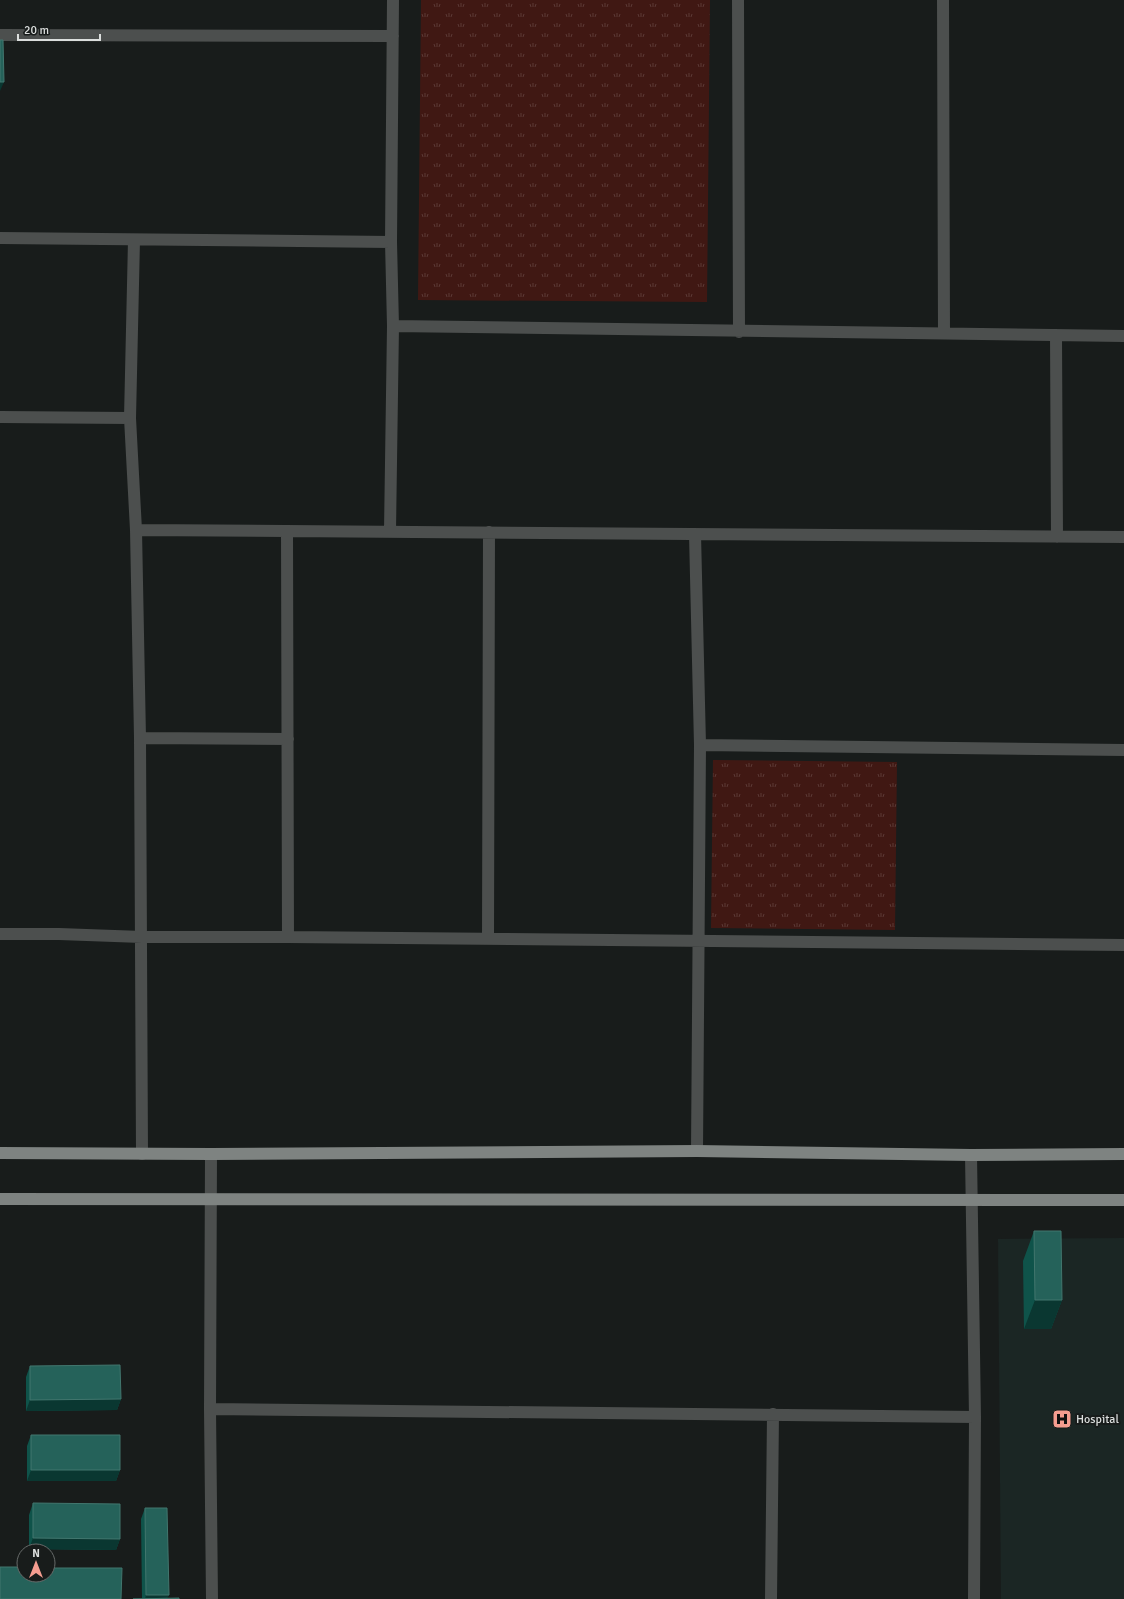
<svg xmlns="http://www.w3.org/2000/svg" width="1124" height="1599" font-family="Signika,sans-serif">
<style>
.built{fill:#1b2624}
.grass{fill:url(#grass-tufts)}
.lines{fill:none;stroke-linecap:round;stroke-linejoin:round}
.minor{stroke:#4c4f4e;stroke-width:12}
.major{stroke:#7e8381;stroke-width:12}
.wall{fill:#0f534a}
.shaded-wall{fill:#0a3731}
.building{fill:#25625a;stroke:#42766e}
.labels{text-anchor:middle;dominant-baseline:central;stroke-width:4;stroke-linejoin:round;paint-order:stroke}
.poi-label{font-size:12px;fill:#dbdedd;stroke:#181c1b;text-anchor:start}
</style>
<defs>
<pattern id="grass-tufts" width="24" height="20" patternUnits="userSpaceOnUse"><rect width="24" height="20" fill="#401813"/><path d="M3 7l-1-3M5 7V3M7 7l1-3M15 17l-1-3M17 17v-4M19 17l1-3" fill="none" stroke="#5b3935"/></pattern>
</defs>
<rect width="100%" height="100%" fill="#181c1b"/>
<path class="built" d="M1124,1238v361h-123l-3,-360z"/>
<path class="grass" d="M421,0h289l-3,302 -289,-2z
M713,760l184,2 -2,168 -184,-2z"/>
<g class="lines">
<path class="minor" d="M738,0l1,332
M943,0l1,333
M0,35l393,1
M0,238l391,4
M134,240l-4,178 6,112 4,208 2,416
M393,326l731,10
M1056,335l1,202
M0,417l130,1
M136,530l988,7
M287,531l1,406
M390,531l3,-205 -2,-84 2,-242
M695,534l5,211 -3,406
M140,738l148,1
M700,745l424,5
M0,934h59l83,3h146l836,8
M488,939l1,-407
M211,1154l-1,255 2,190
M971,1155l4,262 -1,182
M210,1409l765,8
M771,1599l2,-185"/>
<path class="major" d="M0,1153l211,1 486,-3 274,4 153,-1
M0,1199l1124,1"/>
</g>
<path class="wall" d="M1034,1231l28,69 -11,29h-27l-1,-68z
M30,1366l91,33 -4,11 -91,1v-34z
M31,1435l89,35 -4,11h-89v-35z
M33,1503l87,36 -4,11 -87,-1v-34z
M145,1508l22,90h-25l-1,-79z"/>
<path class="shaded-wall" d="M0,82h4l-4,9z
M1035,1300h27l-11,29h-27z
M121,1399l-4,11 -91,1 4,-11z
M31,1470h89l-4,11h-89z
M33,1538l87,1 -4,11 -87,-1z
M146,1595h23l-2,4h-22z"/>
<path class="building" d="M0,40h3l1,42h-4z
M1034,1231h27l1,69h-27z
M120,1365l1,34 -91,1v-34z
M31,1435h89v35h-89z
M33,1503l87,1v35l-87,-1z
M145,1508h22l2,87h-23z
M0,1567h24v8h24v-7h74l-1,31h-121z
M179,1598v1h-46z"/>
<defs>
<g id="hospital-square" transform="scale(1)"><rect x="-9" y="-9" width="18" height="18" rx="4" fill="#f59d90" stroke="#181c1b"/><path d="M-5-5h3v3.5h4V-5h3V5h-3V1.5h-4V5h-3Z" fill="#111"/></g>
</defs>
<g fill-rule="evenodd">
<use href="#hospital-square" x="1062" y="1419"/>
</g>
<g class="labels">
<g class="poi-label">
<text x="1076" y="1419">Hospital</text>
</g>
</g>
<g transform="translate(36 1563)"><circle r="19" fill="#181c1b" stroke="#666a69"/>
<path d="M0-3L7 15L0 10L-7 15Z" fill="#f59d90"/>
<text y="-6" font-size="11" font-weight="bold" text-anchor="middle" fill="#dbdedd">N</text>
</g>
<path d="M18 34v6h82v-6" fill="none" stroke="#dbdedd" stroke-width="2"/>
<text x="24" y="34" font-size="12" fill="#dbdedd" stroke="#181c1b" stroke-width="3" paint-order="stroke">20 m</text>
</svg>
